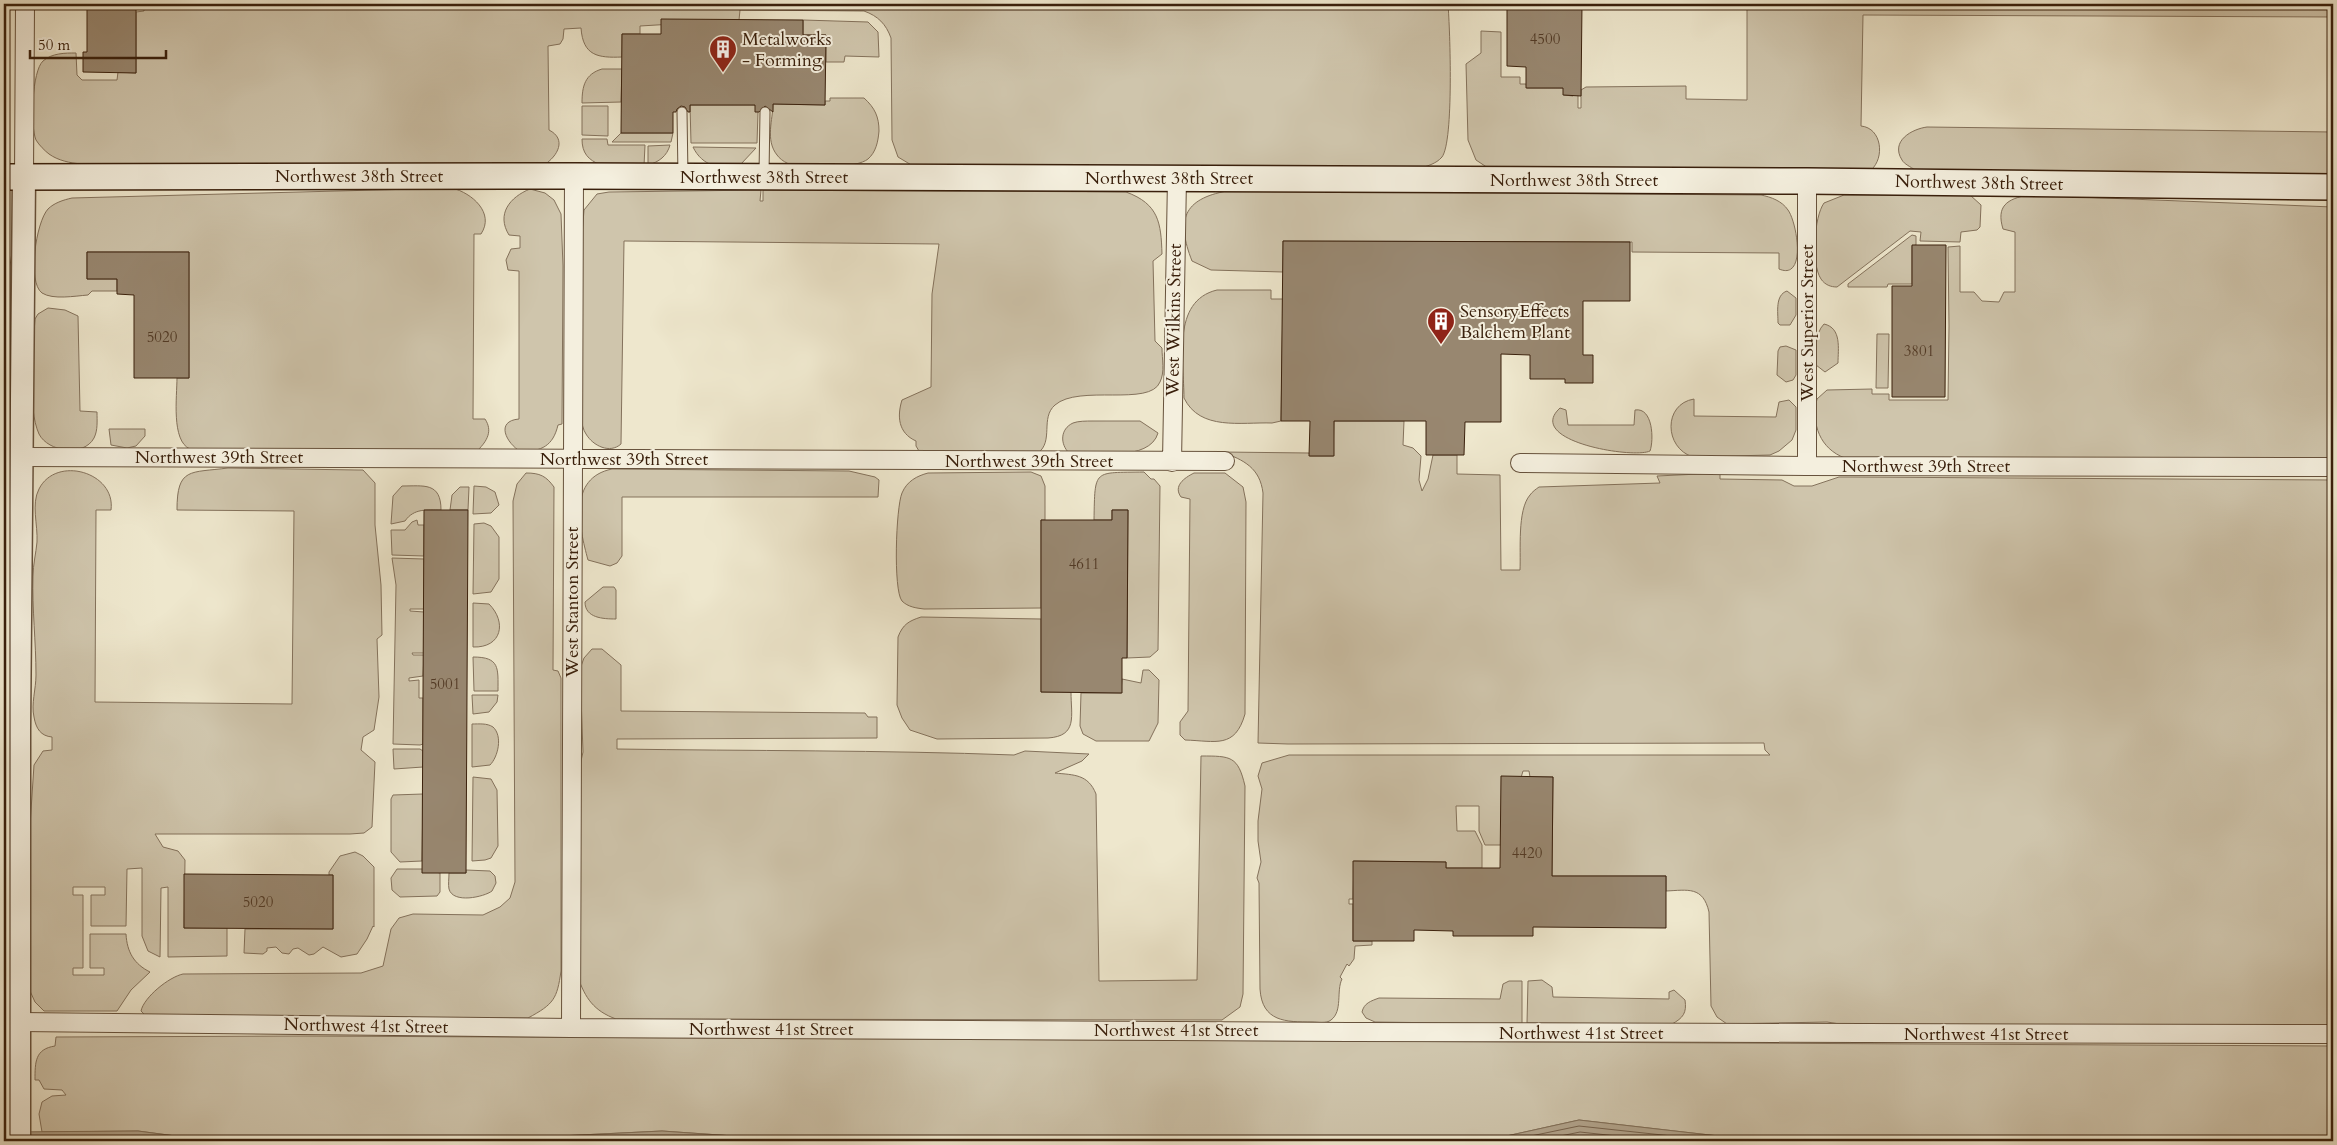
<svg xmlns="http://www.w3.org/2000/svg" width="2337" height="1145" font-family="Cardo,serif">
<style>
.green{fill:#cfc5ac;stroke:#84725c}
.water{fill:#b1a38b;stroke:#816f58}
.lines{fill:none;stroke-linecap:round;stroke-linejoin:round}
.shore{stroke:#76624c;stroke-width:1}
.building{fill:#988770;stroke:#3a200c}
.service-casing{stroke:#67523c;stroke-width:11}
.minor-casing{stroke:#67523c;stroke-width:20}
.tertiary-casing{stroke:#67523c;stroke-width:25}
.secondary-casing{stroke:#3a200c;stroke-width:28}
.service{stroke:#f4efde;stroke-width:9}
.minor{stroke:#f4efde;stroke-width:18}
.tertiary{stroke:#f4efde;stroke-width:22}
.secondary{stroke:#f4efde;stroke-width:25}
.labels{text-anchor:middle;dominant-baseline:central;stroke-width:4;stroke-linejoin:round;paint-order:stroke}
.number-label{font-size:15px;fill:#523a25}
.poi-label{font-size:18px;fill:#3a200c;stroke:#f4efde;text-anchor:start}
.street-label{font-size:18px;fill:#3a200c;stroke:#f4efde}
</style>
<rect width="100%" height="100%" fill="#eee7cd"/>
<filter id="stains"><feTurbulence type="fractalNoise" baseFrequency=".004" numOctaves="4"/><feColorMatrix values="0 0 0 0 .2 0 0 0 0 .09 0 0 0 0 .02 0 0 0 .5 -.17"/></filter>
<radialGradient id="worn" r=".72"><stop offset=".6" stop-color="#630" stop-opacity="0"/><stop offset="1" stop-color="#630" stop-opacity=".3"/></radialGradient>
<path class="green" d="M144,4h1304c2,25 6,137 -6,153 -6,7 -15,9 -24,12l-505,-3 -15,-9 -6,-17 -1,-102c-5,-14 -13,-22 -27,-27l-124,-1 -1,10 -99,6v8h-18v23c-24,1 -39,-1 -41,-29l-17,1 -1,10 -3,5 -12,2 1,84c18,9 9,26 -5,35h-427c-21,-1 -50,2 -68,-11 -4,-3 -10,-9 -13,-14 -6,-14 -4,-69 7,-79 9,-8 22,-8 33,-8l1,22 5,5h35l1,-8 18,1v-61l8,-1z
M1747,4h586v13l-470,-2 -2,111c21,2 24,32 10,44h-380l-15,-10 -8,-20 -2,-76 15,-11v-22l20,1v45h19v7h6l1,4h39l-2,7 9,1v-4l5,-1v17h3v-18l5,-3 100,-1v13l61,1z
M803,20l65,2 10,10 1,25 -34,-1 -1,6h-18v-27h-23z
M602,69h20l-1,33 -39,1c0,-17 3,-29 20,-34z
M830,98h34c11,10 15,19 15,33 -1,11 -3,21 -11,28 -11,9 -53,9 -68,8 -8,-1 -18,-5 -23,-12 -12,-15 -4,-36 -4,-51l52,1v-4h5z
M690,105h65l3,7 -1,31h-66z
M582,106h26v30l-26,-1z
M1927,127l406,5v42l-418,-4c-4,-3 -11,-6 -13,-10 -12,-19 10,-31 25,-33z
M621,133h52l-2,9h-59z
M582,139h25l1,6h37l-1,21 -43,-1c-13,-5 -19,-12 -19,-26z
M670,145c-3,11 -11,17 -22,20v-19z
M693,147l63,1 -15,16c-20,7 -39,2 -48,-17z
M452,188c20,5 43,25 29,46h-7l-1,185h12c8,12 2,22 -7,31l-288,-1c-19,-8 -13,-53 -13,-71h12v-126h-102v27h30v12h-25l-4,4c-13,1 -35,5 -46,-2 -15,-11 -6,-71 6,-84 6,-6 15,-9 24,-11z
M530,189l15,4 9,7 7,14 2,52 -1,158 -4,1c-5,21 -16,26 -37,27 -15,-9 -26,-31 -2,-33v-148l-11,-1 -2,-10 5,-11 9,-1v-12l-11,-1c-13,-21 1,-38 21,-46z
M761,190l-1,11h3v-11l363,2c33,12 35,31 36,62l-9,7 2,80 7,7c0,11 3,24 -2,34 -10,25 -81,2 -105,23 -15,13 -1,36 -17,48l-119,-2 -3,-5v-5c-18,-8 -19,-25 -14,-41l29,-13 1,-93 7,-50 -315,-3 -3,203c-11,10 -28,2 -35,-10 -3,-4 -4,-11 -5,-16v-170l3,-38 13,-16 12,-2z
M1227,191l534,4c10,2 21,6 27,15 9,12 19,71 -9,59v-16l-147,-1v-10l-349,-1v31l-72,-2 -19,-9c-16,-41 -9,-62 35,-70z
M1844,195h126l11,10 -1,22 -3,3 -16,2 -1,10 -40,-1 1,-9 -11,-1 -73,56c-6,0 -12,-2 -16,-8 -10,-15 -7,-62 3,-76z
M2028,195l305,12v252l-488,-1c-25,-9 -34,-34 -28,-59l10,-9 45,-1v5h17v6h59l1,-74 -1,-79 12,-1v46h14l8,9 17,1 5,-10h11v-60l-12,-3c-7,-23 4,-30 25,-34z
M4,227l2,4 5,35 -2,294 -4,4v9h5l-2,12 -4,10z
M1912,235l4,1v9l-4,1v38h-24l-1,3h-39v-3z
M1217,290h54v9h12l-2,122 -9,2c-31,-1 -72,8 -88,-25 0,-36 -13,-97 33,-108z
M1787,291l9,7v17l-6,10h-10l-2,-2c0,-11 -3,-28 9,-32z
M48,308l17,2 13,6 2,95 17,1c0,9 1,18 -3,26 -10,19 -46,14 -55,-4 -12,-26 -6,-86 -4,-115l3,-5z
M1824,324c18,4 14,25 14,39l-13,9 -9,-7c0,-12 -2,-31 8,-41z
M1877,334h12l-1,54h-12z
M1786,346l10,4v25l-3,5 -7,2 -9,-7 1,-24 2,-4z
M1694,399v17l82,1 3,-15 10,-2 7,7v23l-4,10 -13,11 -9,4 -77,2c-29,-9 -30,-53 1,-58z
M1560,408l6,2 2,15h66l1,-15c18,-3 19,30 15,41 -17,8 -126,-10 -90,-43z
M1093,421h47l18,12c-8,29 -66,20 -89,20 -9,-9 -9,-24 4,-30 5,-2 13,-2 20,-2z
M1334,421h70l-1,24 10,3 8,8 -2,24 3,11 6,-12 5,-24h24v19l43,1 1,95h19c1,-19 -3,-60 10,-75 2,-3 6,-6 9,-8l121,-4 -3,-7 63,-3v6l62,1 12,6h18l27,-9h14l480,3v546l-399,1 -94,-3 -13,-2 -100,2 -10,-7 -6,-11 -2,-94c-6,-26 -21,-22 -43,-21v-15h-114l1,-99h-23l-1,-6h-6l-22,74h-16l-6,-14v-25h-23l1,25h18l7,14v23h-36v-6l-92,-1 -1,38h-4v5h4v37h19v4l-17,1 -1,13 -5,7 -2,-2 -7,13 2,2c-6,12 1,32 -11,41 -5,4 -13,2 -19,2 -26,0 -50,0 -52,-33l-1,-106 -2,-5 4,-16 -3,-21v-20l4,-32 -4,-13 4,-13 27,-8h481l-5,-5 -1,-7 -476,1 -30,-1 5,-250c-3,-25 -19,-33 -41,-41l87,1 1,3h23z
M109,429h36v7l-9,10 -9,2 -16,-3z
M228,468l130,2h5l12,13v42l6,60 1,50 -5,4 2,58 -5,33 -11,7 -2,13 14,12 -3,65 -8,6 -14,1h-195l8,13 15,4 7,9 -1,68h43v28l-59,1v-70l-7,1 -1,69 -12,-6 -6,-15v-68l-15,1 -1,57h-35v-31h14v-8h-32v8h10v73h-10v7h31v-7h-14v-34h36c1,18 8,30 24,38l-19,18 -14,21h-73l-9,-9 -5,-11 -1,-150 5,-76 9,-14 9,-1v-13c-11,-1 -16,-8 -18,-20 -3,-13 2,-28 2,-42 0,-33 -4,-66 -3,-99 0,-11 3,-23 4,-34 1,-17 -6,-38 2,-53 17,-34 77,-17 72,21h-15l-1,192 197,2 2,-193 -117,-1c0,-43 13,-37 51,-42z
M612,469l237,2 26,6 4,3 -1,17h-256v59l-5,7 -7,3 -22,-6c-9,-33 -20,-82 24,-91z
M1031,472l10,4 4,10v34h-4v88l-117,1c-8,-1 -16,-2 -22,-8 -9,-11 -6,-94 0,-108 5,-12 15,-17 26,-20z
M1144,472l7,7h3l6,7 -2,164 -8,7 -23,1 1,-148h-16v10h-18c1,-52 -1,-47 50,-48z
M526,473c14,0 20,3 28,14l-1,183 5,1 3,7v293c-4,28 -7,33 -33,47l-381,-1 -6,-6c3,-14 28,-34 42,-37l178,-1 22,-7 8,-37 8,-11 14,-4 70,1 17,-8 10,-9 5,-16 -2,-381 4,-17z
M1194,473h31l18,14 3,15 -1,212c-10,35 -29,27 -60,26l-5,-5v-13l8,-11 2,-212 -9,-2c-8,-11 3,-19 13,-24z
M402,486c22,0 39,-4 39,24 -14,0 -27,-2 -36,11l-14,3 2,-28z
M474,486l12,1 9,5 4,13 -8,8 -18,1z
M460,487h9l-1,23h-18l2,-15z
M417,520l1,5h6v31l-32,-1 -1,-25h14l7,-8z
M484,523l7,3 8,11v42l-8,13 -18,2 1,-70z
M392,558l32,1v50h-14v2l14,1v41h-12l1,2h11l-1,21 -14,2v3l10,-1v18h4v46l-3,1 -27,-1 3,-159z
M603,587h11l2,3v29c-13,0 -31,-1 -31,-17z
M473,603l16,1c18,18 13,44 -16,43z
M921,617l120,2v73h30c0,24 7,44 -23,46l-111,1 -27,-9 -8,-12 -5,-13 1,-68c5,-13 11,-16 23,-20z
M592,649h10l19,16v46l244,2 3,4h9v21l-260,1v10c133,2 265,1 397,6l11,-4 64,3 -7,7 -27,12c19,2 33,1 41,21l3,187 98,-1 4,-224c30,0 37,0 44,30l-2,208 -3,13 -18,13 -606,-1c-22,-8 -31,-21 -38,-42l1,-207 4,-18 -3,-83 4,-11z
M473,657c27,0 25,11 25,34h-24z
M1143,670h6l10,10 -1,43 -9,18h-53l-13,-7 -3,-8 1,-33h40l1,-14 19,4z
M4,677l5,16 -5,365z
M472,695h26l-1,7 -8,10 -16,2z
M472,724c7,0 15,-1 21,3 10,9 5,30 -3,38l-18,2z
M393,749h27l3,2v16l-29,2z
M473,777l18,2 6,11 1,56 -7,12 -6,2 -13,1z
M423,794l-1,67 -22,1 -9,-10v-53l2,-4z
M355,852l8,4 11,11v60l-1,-1 -6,13 -10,15 -16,3 -18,-10 -9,7 -5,1 -11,-7 -5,1 -4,5 -7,-1 -6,-6 -9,1v3l-4,3 -19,-1 1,-24h88v-54h-4v-3l11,-16z
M397,869h25l18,4v19l-3,4 -37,1 -8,-7 -1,-12z
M466,870l24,1 5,5 1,7 -4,8c-8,6 -39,13 -43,-2 -1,-4 0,-11 0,-16h17z
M1542,980l10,7 1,10 116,2v-7l5,-2 11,10c2,13 -2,18 -13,24l-145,-1 1,-42z
M1509,981h13v43l-147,-2 -9,-4 -4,-6c2,-9 9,-11 17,-14l121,1 3,-15z
M305,1036l2028,10v95l-231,-2 -15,2h-325l-183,-21 -95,21h-679l-143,-10 -204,10h-245l-75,-10 -96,1 -3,-18 3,-12 10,-6 14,-1 -4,-5 -18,-1 -5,-9h-4c0,-18 0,-31 20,-34l1,-9z"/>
<path class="water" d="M1579,1120l183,21h-278z
M138,1131l75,10h-209v-9z
M662,1131l143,10h-347z
M2102,1139l231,2h-246z"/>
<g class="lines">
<path class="shore" d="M32,1137l105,-1 39,5
M556,1141l106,-5 74,5
M1507,1141l72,-15 139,15
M1536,1141l44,-9 82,9"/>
</g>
<path class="building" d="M87,4h49v69l-53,-1v-20h4z
M1507,4h75l-1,92 -18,-1v-7h-37v-21l-19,-1z
M661,19l142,1v15h23l-1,70 -52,-1v8l-8,-6 -6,6h-4v-7h-65v7h-2l-3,-5 -4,-1 -4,3 -1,3h-3v21h-52l1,-99h39z
M1283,241l347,1v59h-47v54h10v28h-28v-4h-35v-24l-29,-1v68h-36l-1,33h-38v-34h-92v35h-25l1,-35h-29z
M1912,245h34l-1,152h-53v-111h20z
M87,252h102v126h-55v-83l-17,-1v-15h-30z
M424,510h44l-2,363h-44z
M1112,510h16l-1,148h-5v35l-81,-1v-172h71z
M1501,776l52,1 -1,99h114v52l-133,-1v9h-80v-5l-39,-1v11h-61v-80l93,1v6h54z
M184,874l149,1v54l-149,-1z"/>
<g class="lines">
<g class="service-casing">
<path id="service" d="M682,112l1,64
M764,174l1,-62"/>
</g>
<g class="minor-casing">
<path id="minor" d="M24,177l1,-173
M23,457l1202,4
M1172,462l5,-284
M1520,463l287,3 526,1
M1807,466v-285
M20,1022l551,6 777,4 985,2
M571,1028l3,-852"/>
</g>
<g class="tertiary-casing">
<path id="tertiary" d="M19,1141v-411l5,-553"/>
</g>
<g class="secondary-casing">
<path id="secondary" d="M4,177l570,-1 1233,5 526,6"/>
</g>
<use href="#service" class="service"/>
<use href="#minor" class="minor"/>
<use href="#tertiary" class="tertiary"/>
<use href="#secondary" class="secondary"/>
</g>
<defs>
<g id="building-pin" transform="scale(1.4375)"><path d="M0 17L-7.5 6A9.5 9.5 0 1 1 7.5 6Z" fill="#8f2418" stroke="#f4efde"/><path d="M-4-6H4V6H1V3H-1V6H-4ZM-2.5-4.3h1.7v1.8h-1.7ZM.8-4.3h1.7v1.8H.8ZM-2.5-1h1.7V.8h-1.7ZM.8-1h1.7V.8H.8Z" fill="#fff"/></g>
</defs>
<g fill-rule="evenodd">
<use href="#building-pin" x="723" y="49"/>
<use href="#building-pin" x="1441" y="321"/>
</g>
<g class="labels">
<g class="number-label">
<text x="1545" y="39">4500</text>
<text x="162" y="337">5020</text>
<text x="1919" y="351">3801</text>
<text x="1084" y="564">4611</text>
<text x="445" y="684">5001</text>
<text x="1527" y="853">4420</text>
<text x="258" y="902">5020</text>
</g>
<g class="poi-label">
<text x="742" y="39">Metalworks<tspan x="742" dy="21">- Forming</tspan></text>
<text x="1460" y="311">SensoryEffects<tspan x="1460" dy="21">Balchem Plant</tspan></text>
</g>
<g class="street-label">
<text x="359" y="176">Northwest 38th Street</text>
<text x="764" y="177">Northwest 38th Street</text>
<text x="1169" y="178">Northwest 38th Street</text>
<text x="1574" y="180">Northwest 38th Street</text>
<text transform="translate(1979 183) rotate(1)">Northwest 38th Street</text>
<text transform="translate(1174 320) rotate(-89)">West Wilkins Street</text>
<text transform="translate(1807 323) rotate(-90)">West Superior Street</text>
<text x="219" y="457">Northwest 39th Street</text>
<text x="624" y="459">Northwest 39th Street</text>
<text x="1029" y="461">Northwest 39th Street</text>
<text x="1926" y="466">Northwest 39th Street</text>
<text transform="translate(572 602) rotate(-90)">West Stanton Street</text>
<text transform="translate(366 1026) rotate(1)">Northwest 41st Street</text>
<text x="771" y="1029">Northwest 41st Street</text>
<text x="1176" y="1030">Northwest 41st Street</text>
<text x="1581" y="1033">Northwest 41st Street</text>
<text x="1986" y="1034">Northwest 41st Street</text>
</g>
</g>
<rect width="2337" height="1145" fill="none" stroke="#eee7cd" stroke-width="20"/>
<rect x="5" y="5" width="2327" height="1135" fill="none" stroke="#3a200c" stroke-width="2.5"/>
<rect x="10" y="10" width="2317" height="1125" fill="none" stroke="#3a200c"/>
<path d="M30 50v8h136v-8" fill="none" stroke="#3a200c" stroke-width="2.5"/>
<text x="38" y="50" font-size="15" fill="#3a200c" stroke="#f4efde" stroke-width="4" paint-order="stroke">50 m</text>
<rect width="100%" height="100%" filter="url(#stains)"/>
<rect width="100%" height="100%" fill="url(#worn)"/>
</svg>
